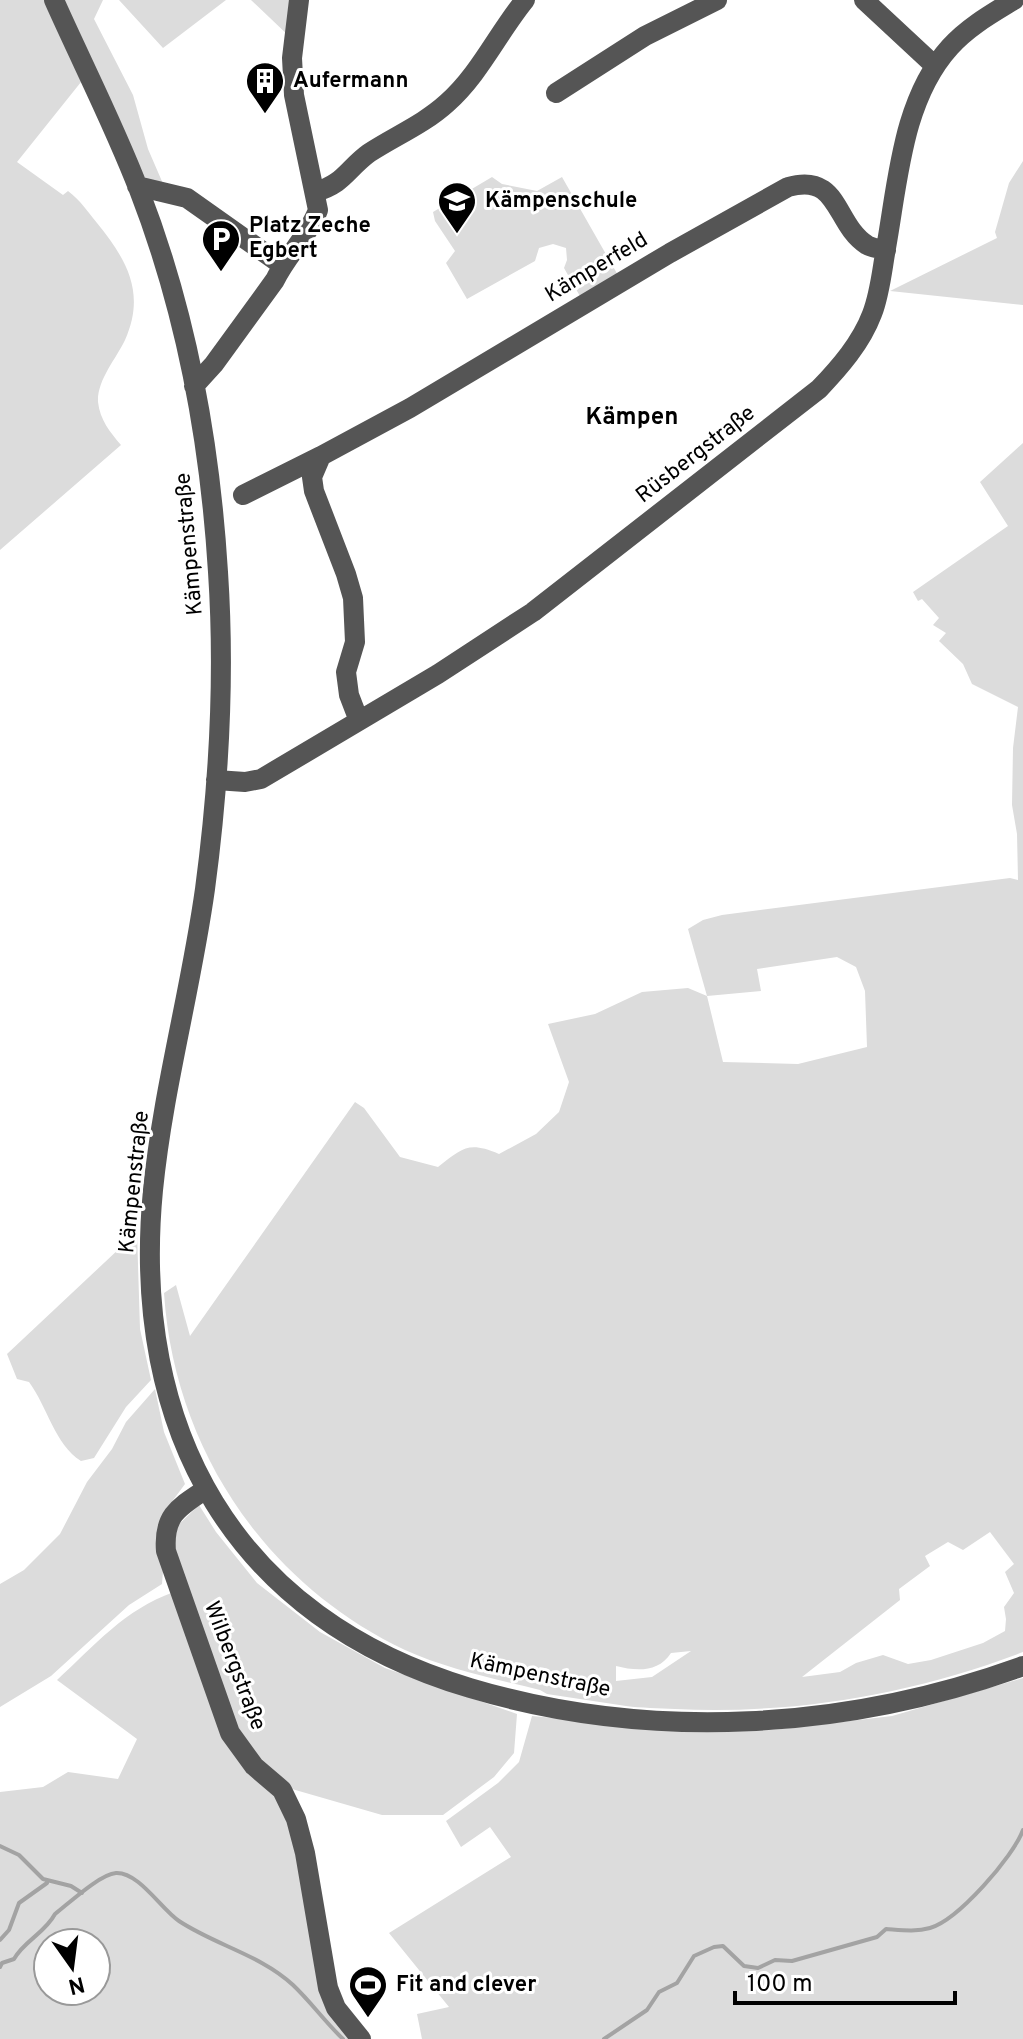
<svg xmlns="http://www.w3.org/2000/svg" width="1023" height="2039" font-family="Overpass,sans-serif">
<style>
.green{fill:#dcdcdc;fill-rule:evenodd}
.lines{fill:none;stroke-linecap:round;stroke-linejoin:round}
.stream{stroke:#a3a3a3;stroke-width:4}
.minor{stroke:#555;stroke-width:20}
.labels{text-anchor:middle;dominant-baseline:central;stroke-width:6;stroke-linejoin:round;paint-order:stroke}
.poi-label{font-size:22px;font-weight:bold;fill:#000;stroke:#fff;text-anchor:start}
.street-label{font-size:22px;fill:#000;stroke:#fff}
.neighbourhood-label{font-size:24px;font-weight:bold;fill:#000;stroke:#fff}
</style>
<rect width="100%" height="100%" fill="#fff"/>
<path class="green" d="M0,0h46l35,82 -64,80 46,33 5,-4c13,10 19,20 29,32 30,37 49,70 28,117 -9,19 -28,40 -27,62 2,18 12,30 23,43l-121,105z
M59,0h44l-9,19 39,76 15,54 16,37 -23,-6z
M119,0h107l-63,48z
M251,0h45l-5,38z
M1023,161v144l-133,-14 107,-53 -2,-6 14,-49z
M492,177l10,7 35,7 25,-14 57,100 -38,21 -17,-30 3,-8 -1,-12 -13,-4 -14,4 -4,13 -68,38 -21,-36 9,-12 -20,-30 -2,-9z
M1023,443v1209c-110,42 -231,63 -348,57 -16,-1 -34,-1 -49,-3 -26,-4 -53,-8 -79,-12l-7,-4c-45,-11 -93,-21 -135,-40 -141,-67 -231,-203 -241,-357l12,-8 14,51 165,-234 9,6 36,49 38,10c25,-19 30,-26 61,-13l37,-20 23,-22 10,-30 -21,-58 47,-10 47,-22 46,-4 19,8 -19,-67 15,-9 19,-5 288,-37 8,2 -1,-46 -5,-29 1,-57 5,-41 -46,-23 -9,-20 -24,-23 7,-8 -13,-8 6,-7 -17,-19 -4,2 -5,-9 95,-66 -28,-44zM837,957l19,10 9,24 2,56 -69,17 -75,-2 -16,-66 54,-5 -4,-22zM990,1532l24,32 -9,8 9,21 -10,14 2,12 -1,12 -22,12 -52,17 -23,4 -25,-9 -27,8 -16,9 -38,5 98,-77 -1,-11 31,-23 -5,-10 23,-14 15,8zM691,1651l-39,26 -36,4v-15c20,5 42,7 55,-13z
M137,1232l3,97 11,51 -25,27 -32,51 -13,3c-26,-16 -34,-55 -52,-79l-12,-3 -10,-25z
M155,1389l9,43 21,52 -17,23 -6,77 -33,21 -78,71 -51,31v-123l24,-14 36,-36 27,-52 25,-33 14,-27z
M199,1505l17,27 41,51 63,49 65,36 132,46 -3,39 -20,24 -51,38h-61l-97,-28 -49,-53 -48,-139 -17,-63z
M174,1592l29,78 80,133 71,236h-354v-247l43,-5 25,-15 50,7 19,-40 -80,-59c37,-34 68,-71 117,-88zM48,1943h48v48h-48z
M1023,1678v361h-601l-5,-25 32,-7 -60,-74 122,-76 -21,-30 -29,20 -15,-26 52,-38 21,-21 13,-46 173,16 68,-2 119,-14z"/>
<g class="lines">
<path class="stream" d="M0,1846l19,9 24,24 28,7 11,7
M0,1940l9,-10 10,-27 28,-20
M0,1967l2,-4 12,-4c10,-18 31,-26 41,-45 13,-10 45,-40 61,-41 23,-1 45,36 63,48 36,24 82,34 114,64 18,17 32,37 50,54
M604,2039l43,-29 12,-18 18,-9 17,-27 20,-9 9,-1 21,20 14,2 17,-8 17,1 85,-24 9,-8c15,1 30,3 44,-1 28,-8 83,-71 93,-98"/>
<path class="minor" d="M54,0c28,63 60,125 85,190 47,121 71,252 79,382 7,105 1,212 -13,317 -14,101 -42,200 -52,301 -23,240 81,428 317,498 181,54 377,42 553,-22
M864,0l71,66
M556,93l89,-57 72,-36
M137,186l50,12 95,67
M315,192c29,-8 32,-23 54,-39 26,-17 55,-29 78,-50 32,-28 51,-70 78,-103
M194,386l20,-22 61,-84c12,-25 34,-45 43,-70l-24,-115 -2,-37 7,-58
M243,495l78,-39
M359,721l-10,-26 -3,-23 9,-30 -2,-44 -7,-24 -32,-83 -2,-14 9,-21 89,-48 260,-155 118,-66c52,-15 46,37 79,58 5,3 13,4 19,5
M216,780l29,2 16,-3 177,-105 95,-62 286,-223c21,-22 42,-46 53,-75 8,-20 10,-44 14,-66 12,-66 16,-148 64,-201 18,-20 41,-33 64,-47
M206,1489c-27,18 -43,26 -40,62l64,182 24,33 28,24 14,29 9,34 23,135 8,20 25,31"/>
</g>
<defs>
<g id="building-pin" transform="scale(2)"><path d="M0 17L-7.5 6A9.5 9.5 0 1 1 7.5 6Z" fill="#000" stroke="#fff"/><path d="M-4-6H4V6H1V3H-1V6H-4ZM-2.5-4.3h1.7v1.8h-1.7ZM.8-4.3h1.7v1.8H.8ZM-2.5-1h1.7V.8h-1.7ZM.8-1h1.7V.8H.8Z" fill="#fff"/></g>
<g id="school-pin" transform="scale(2)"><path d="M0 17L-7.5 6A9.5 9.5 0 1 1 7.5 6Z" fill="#000" stroke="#fff"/><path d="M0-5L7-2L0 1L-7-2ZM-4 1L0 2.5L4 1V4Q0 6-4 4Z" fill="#fff"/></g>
<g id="parking-pin" transform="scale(2)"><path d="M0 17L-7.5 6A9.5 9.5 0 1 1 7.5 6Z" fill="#000" stroke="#fff"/><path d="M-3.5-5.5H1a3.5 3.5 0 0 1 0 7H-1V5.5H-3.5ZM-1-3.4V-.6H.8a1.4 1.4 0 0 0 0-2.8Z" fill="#fff"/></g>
<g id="stadium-pin" transform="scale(2)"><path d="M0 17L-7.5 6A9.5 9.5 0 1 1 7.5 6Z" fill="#000" stroke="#fff"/><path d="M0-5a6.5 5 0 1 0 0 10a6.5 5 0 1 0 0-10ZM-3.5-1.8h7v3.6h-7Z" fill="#fff"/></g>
</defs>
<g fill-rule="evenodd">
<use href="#building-pin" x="265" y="81"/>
<use href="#school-pin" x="457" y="201"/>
<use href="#parking-pin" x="221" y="239"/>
<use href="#stadium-pin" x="368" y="1985"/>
</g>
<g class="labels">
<g class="poi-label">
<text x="293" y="81">Aufermann</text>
<text x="485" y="201">Kämpenschule</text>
<text x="249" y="226">Platz Zeche<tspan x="249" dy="25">Egbert</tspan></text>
<text x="396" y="1985">Fit and clever</text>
</g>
<g class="street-label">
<text transform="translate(597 268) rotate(-31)">Kämperfeld</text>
<text transform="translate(696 455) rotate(-38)">Rüsbergstraße</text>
<text transform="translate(190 544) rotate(-95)">Kämpenstraße</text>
<text transform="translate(135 1182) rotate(-84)">Kämpenstraße</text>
<text transform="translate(234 1666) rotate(69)">Wilbergstraße</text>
<text transform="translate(540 1676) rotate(12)">Kämpenstraße</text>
</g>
<g class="neighbourhood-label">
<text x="632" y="418">Kämpen</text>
</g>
</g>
<g transform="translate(72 1967) rotate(166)"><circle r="38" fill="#ffffff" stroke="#999999" stroke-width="2"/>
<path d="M0-6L14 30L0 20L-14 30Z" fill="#000000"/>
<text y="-12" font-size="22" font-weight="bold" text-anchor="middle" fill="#000000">N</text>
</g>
<path d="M735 1991v12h220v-12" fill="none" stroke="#000000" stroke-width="4"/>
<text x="747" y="1991" font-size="24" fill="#000000" stroke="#ffffff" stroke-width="6" paint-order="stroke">100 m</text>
</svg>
